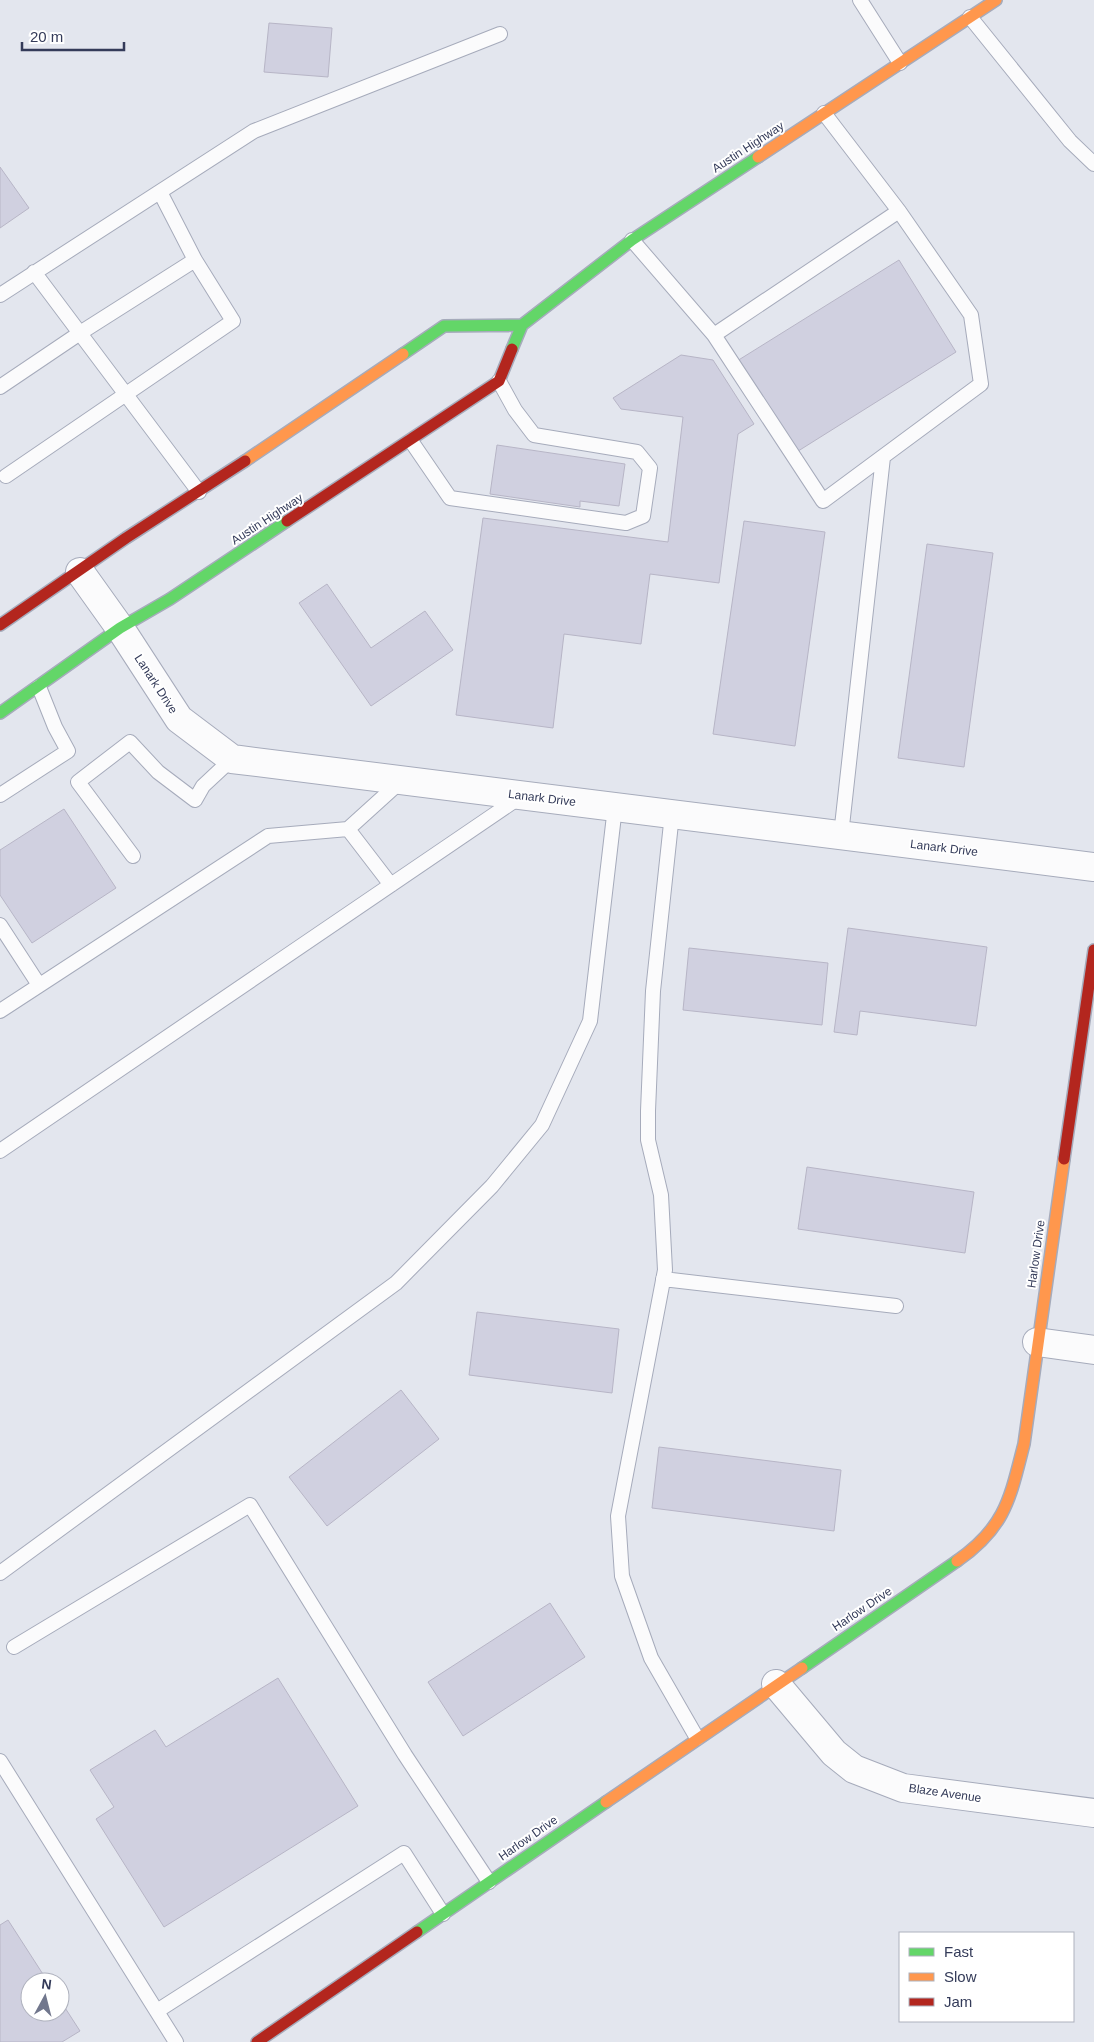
<svg xmlns="http://www.w3.org/2000/svg" width="1094" height="2042" font-family="Arial,sans-serif">
<style>
.building{fill:#d0d0e0;stroke:#b7b5c6}
.lines{fill:none;stroke-linecap:round;stroke-linejoin:round}
.lane-casing{stroke:#a6abbb;stroke-width:16}
.street-casing{stroke:#a6abbb;stroke-width:30}
.fast-casing{stroke:#a6abbb;stroke-width:14}
.slow-casing{stroke:#a6abbb;stroke-width:14}
.jam-casing{stroke:#a6abbb;stroke-width:14}
.lane{stroke:#fbfbfc;stroke-width:14}
.street{stroke:#fbfbfc;stroke-width:28}
.fast{stroke:#63d668;stroke-width:11}
.slow{stroke:#ff974d;stroke-width:11}
.jam{stroke:#b3261e;stroke-width:11}
.labels{text-anchor:middle;dominant-baseline:central;stroke-width:4;stroke-linejoin:round;paint-order:stroke}
.street-label{font-size:12px;fill:#343b59;stroke:#fff}
</style>
<rect width="100%" height="100%" fill="#e3e6ee"/>
<path class="building" d="M269,23l63,5 -4,49 -64,-5z
M0,167l29,41 -29,20z
M899,260l57,92 -161,101 -58,-92z
M681,355l32,5 41,64 -16,10 -19,149 -69,-9 -9,70 -77,-10 -11,94 -97,-13 27,-197 185,24 15,-125 -62,-8 -8,-11z
M497,445l128,19 -6,42 -39,-5v6l-90,-13z
M744,521l81,11 -30,214 -82,-12z
M927,544l66,9 -29,214 -66,-9z
M327,584l44,64 54,-37 28,39 -82,56 -72,-103z
M64,809l52,79 -84,55 -32,-48v-45z
M848,928l139,19 -11,79 -116,-15 -3,24 -23,-3z
M689,948l139,15 -6,62 -139,-15z
M807,1167l167,25 -9,61 -167,-24z
M477,1312l142,17 -7,64 -143,-18z
M401,1390l38,49 -112,87 -38,-49z
M659,1447l182,23 -7,61 -182,-23z
M550,1603l35,54 -122,79 -35,-54z
M278,1678l80,128 -194,121 -68,-108 18,-12 -24,-37 65,-40 11,17z
M8,1920l40,62h-18v30h30v-12l20,31 -18,11h-62v-117z"/>
<g class="lines">
<g class="lane-casing">
<path id="lane" d="M860,0l40,63
M970,17l100,124 24,23
M632,240l82,95 109,166 158,-117 -10,-69 -72,-104 -75,-98
M34,272l165,220
M0,295l254,-164 246,-97
M714,335l185,-124
M0,387l80,-54 115,-73
M411,441l39,57 176,25 17,-7 7,-48 -13,-16 -103,-17 -19,-25 -16,-29
M6,476l227,-155 -38,-61 -35,-68
M0,795l68,-44 -13,-24 -16,-40
M672,814l-19,177 -5,120v29l13,55 4,75 -47,246 4,60 29,82 46,80
M348,829l43,56
M841,835l42,-378
M133,856l-55,-74 52,-40 28,30 37,28 8,-14 29,-27
M0,925l39,60
M0,1011l268,-175 80,-7 53,-48
M0,1151l520,-354
M663,1279l233,27
M0,1573l396,-290 96,-97 50,-61 48,-104 25,-214
M14,1647l236,-142 155,250 84,127
M0,1761l176,281
M157,2011l247,-158 39,61"/>
</g>
<g class="street-casing">
<path id="street" d="M80,572l40,56 59,91 53,40 862,108
M1037,1342l57,8
M776,1684l58,69 20,16 49,19 191,25"/>
</g>
<g class="fast-casing">
<path id="fast" d="M512,349l10,-24 110,-85 126,-83
M403,354l41,-28 78,-1
M0,713l120,-85 50,-29 117,-78
M802,1668l155,-107
M417,1932l189,-130"/>
</g>
<g class="slow-casing">
<path id="slow" d="M758,157l238,-157
M245,461l158,-107
M957,1561c49,-34 53,-63 67,-117l40,-285
M606,1802l196,-134"/>
</g>
<g class="jam-casing">
<path id="jam" d="M287,521l212,-140 13,-32
M0,625l126,-87 119,-77
M1064,1159l30,-209
M257,2042l160,-110"/>
</g>
<use href="#lane" class="lane"/>
<use href="#street" class="street"/>
<use href="#fast" class="fast"/>
<use href="#slow" class="slow"/>
<use href="#jam" class="jam"/>
</g>
<g class="labels">
<g class="street-label">
<text transform="translate(748 147) rotate(-33)">Austin Highway</text>
<text transform="translate(267 519) rotate(-33)">Austin Highway</text>
<text transform="translate(156 684) rotate(57)">Lanark Drive</text>
<text transform="translate(542 798) rotate(7)">Lanark Drive</text>
<text transform="translate(944 848) rotate(7)">Lanark Drive</text>
<text transform="translate(1036 1254) rotate(-82)">Harlow Drive</text>
<text transform="translate(862 1609) rotate(-34)">Harlow Drive</text>
<text transform="translate(945 1793) rotate(8)">Blaze Avenue</text>
<text transform="translate(528 1838) rotate(-35)">Harlow Drive</text>
</g>
</g>
<rect x="899" y="1932" width="175" height="90" fill="#ffffff" stroke="#aeb1bd"/>
<rect x="909" y="1948" width="25" height="8" fill="#63d668" stroke="#aeb1bd"/>
<text x="944" y="1957" font-size="15" fill="#343b59">Fast</text>
<rect x="909" y="1973" width="25" height="8" fill="#ff974d" stroke="#aeb1bd"/>
<text x="944" y="1982" font-size="15" fill="#343b59">Slow</text>
<rect x="909" y="1998" width="25" height="8" fill="#b3261e" stroke="#aeb1bd"/>
<text x="944" y="2007" font-size="15" fill="#343b59">Jam</text>
<g transform="translate(45 1997) rotate(7)"><circle r="24" fill="#ffffff" stroke="#aeb1bd"/>
<path d="M0-4L9 19L0 12L-9 19Z" fill="#71778d"/>
<text y="-8" font-size="14" font-weight="bold" text-anchor="middle" fill="#343b59">N</text>
</g>
<path d="M22 42v8h102v-8" fill="none" stroke="#343b59" stroke-width="2.5"/>
<text x="30" y="42" font-size="15" fill="#343b59" stroke="#ffffff" stroke-width="4" paint-order="stroke">20 m</text>
</svg>
